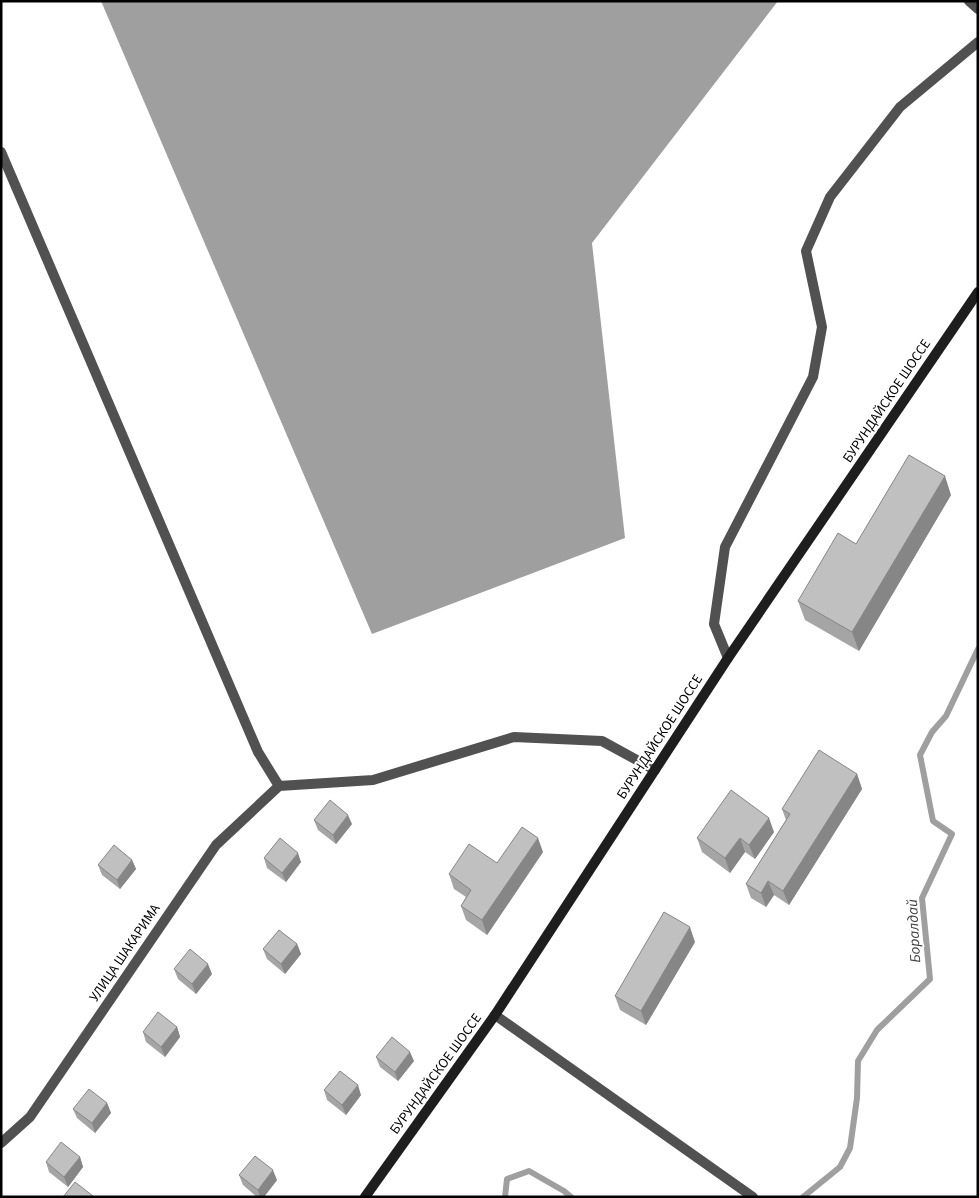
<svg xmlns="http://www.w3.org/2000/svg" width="979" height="1198" font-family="'Source Sans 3',sans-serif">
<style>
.water{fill:#9f9f9f}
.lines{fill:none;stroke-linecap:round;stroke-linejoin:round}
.stream{stroke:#9f9f9f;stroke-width:6}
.minor{stroke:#515151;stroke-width:10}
.secondary{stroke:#1e1e1e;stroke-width:10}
.wall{fill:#a5a5a5}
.shaded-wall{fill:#868686}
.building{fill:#c0c0c0;stroke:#868686}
.labels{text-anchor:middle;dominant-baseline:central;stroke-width:4;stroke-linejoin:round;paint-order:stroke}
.street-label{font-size:14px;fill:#000;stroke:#fff}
.water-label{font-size:15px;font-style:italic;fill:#404040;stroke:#fff}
</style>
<rect width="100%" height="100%" fill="#fff"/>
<path class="water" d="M101,1h677l-186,242 33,295 -253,96z"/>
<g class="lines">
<path class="stream" d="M505,1197l2,-18 22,-8 35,20 7,6
M803,1197l37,-30 10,-19 7,-50 1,-37 19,-31 53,-51 -8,-81 30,-64 -19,-13 -13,-66 12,-23 14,-16 32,-67"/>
<path class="minor" d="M969,1l9,8
M1,152l257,600 21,34
M728,658l-14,-34 11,-77 88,-170 9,-50 -16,-76 24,-54 70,-90 78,-65
M279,786l94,-6 141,-43 88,4 53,29
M495,1015l258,182
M1,1143l29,-26 186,-272 63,-59"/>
<path class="secondary" d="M365,1197l130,-182 233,-357 250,-366"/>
</g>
<path class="wall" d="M951,495l-92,156 -54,-31 -7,-19 58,-57z
M857,774l5,15 -73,116 -15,-10 -8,12 -15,-9 -5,-14 40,-64 -4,-11z
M314,820l38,4 -16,20 -18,-14z
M774,832l-19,27 -10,-7 -15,21 -28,-21 -5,-14z
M543,852l-56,83 -21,-15 -5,-14 5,-9 -12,-8 -5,-15z
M264,858l37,4 -15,20 -19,-14z
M132,860l4,9 -16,20 -18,-14 -4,-10z
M695,942l-49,83 -26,-15 -5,-14z
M297,944l4,10 -16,20 -18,-15 -4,-10z
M174,969l38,5 -16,20 -18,-15z
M177,1027l3,10 -15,20 -19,-15 -3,-10z
M376,1057l38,4 -16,20 -18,-14z
M324,1090l37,5 -15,20 -19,-15z
M107,1103l4,10 -16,20 -18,-15 -4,-9z
M80,1157l3,10 -15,20 -19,-15 -3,-10z
M239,1175l38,5 -13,17h-7l-14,-12z"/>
<path class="shaded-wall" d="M945,476l6,19 -92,156 -7,-19z
M857,774l5,15 -73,116 -6,-14z
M348,815l4,9 -16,20 -3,-9z
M769,818l5,14 -19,27 -6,-14z
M538,838l5,14 -56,83 -5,-15z
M740,838l5,14 -15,21 -5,-15z
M298,853l3,9 -15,20 -4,-9z
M132,860l4,9 -16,20 -3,-9z
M768,881l6,14 -8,12 -5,-14z
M690,927l5,15 -49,83 -5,-14z
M297,944l4,10 -16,20 -4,-10z
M208,964l4,10 -16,20 -4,-10z
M177,1027l3,10 -15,20 -4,-10z
M410,1052l4,9 -16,20 -3,-9z
M358,1085l3,10 -15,20 -4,-10z
M107,1103l4,10 -16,20 -3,-10z
M80,1157l3,10 -15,20 -4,-10z
M273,1170l4,10 -13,17h-4l-2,-7z"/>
<path class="building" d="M909,455l36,21 -93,156 -54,-31 40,-68 18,11z
M819,750l38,24 -74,117 -15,-10 -7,12 -15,-9 44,-70 -8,-5z
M731,790l38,28 -20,27 -9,-7 -15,20 -28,-20z
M330,800l18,15 -15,20 -19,-15z
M522,827l16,11 -56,82 -21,-14 10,-16 -22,-16 20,-30 28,19z
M280,838l18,15 -16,20 -18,-15z
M114,845l18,15 -15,20 -19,-15z
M664,912l26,15 -49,84 -26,-15z
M279,930l18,14 -16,20 -18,-15z
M190,949l18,15 -16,20 -18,-15z
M158,1012l19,15 -16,20 -18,-15z
M392,1037l18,15 -15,20 -19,-15z
M340,1071l18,14 -16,20 -18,-15z
M89,1089l18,14 -15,20 -19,-14z
M61,1142l19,15 -16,20 -18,-15z
M255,1156l18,14 -15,20 -19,-15z
M75,1182l18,14v1h-30z"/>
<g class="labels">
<g class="street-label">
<text transform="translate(887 401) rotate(-56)">БУРУНДАЙСКОЕ ШОССЕ</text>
<text transform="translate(660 737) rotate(-57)">БУРУНДАЙСКОЕ ШОССЕ</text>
<text transform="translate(125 953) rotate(-56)">УЛИЦА ШАКАРИМА</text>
<text transform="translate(436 1074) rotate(-54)">БУРУНДАЙСКОЕ ШОССЕ</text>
</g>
<g class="water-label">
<text transform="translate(914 931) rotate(-93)">Боралдай</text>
</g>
</g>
<rect width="979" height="1198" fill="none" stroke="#000000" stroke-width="5"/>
</svg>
